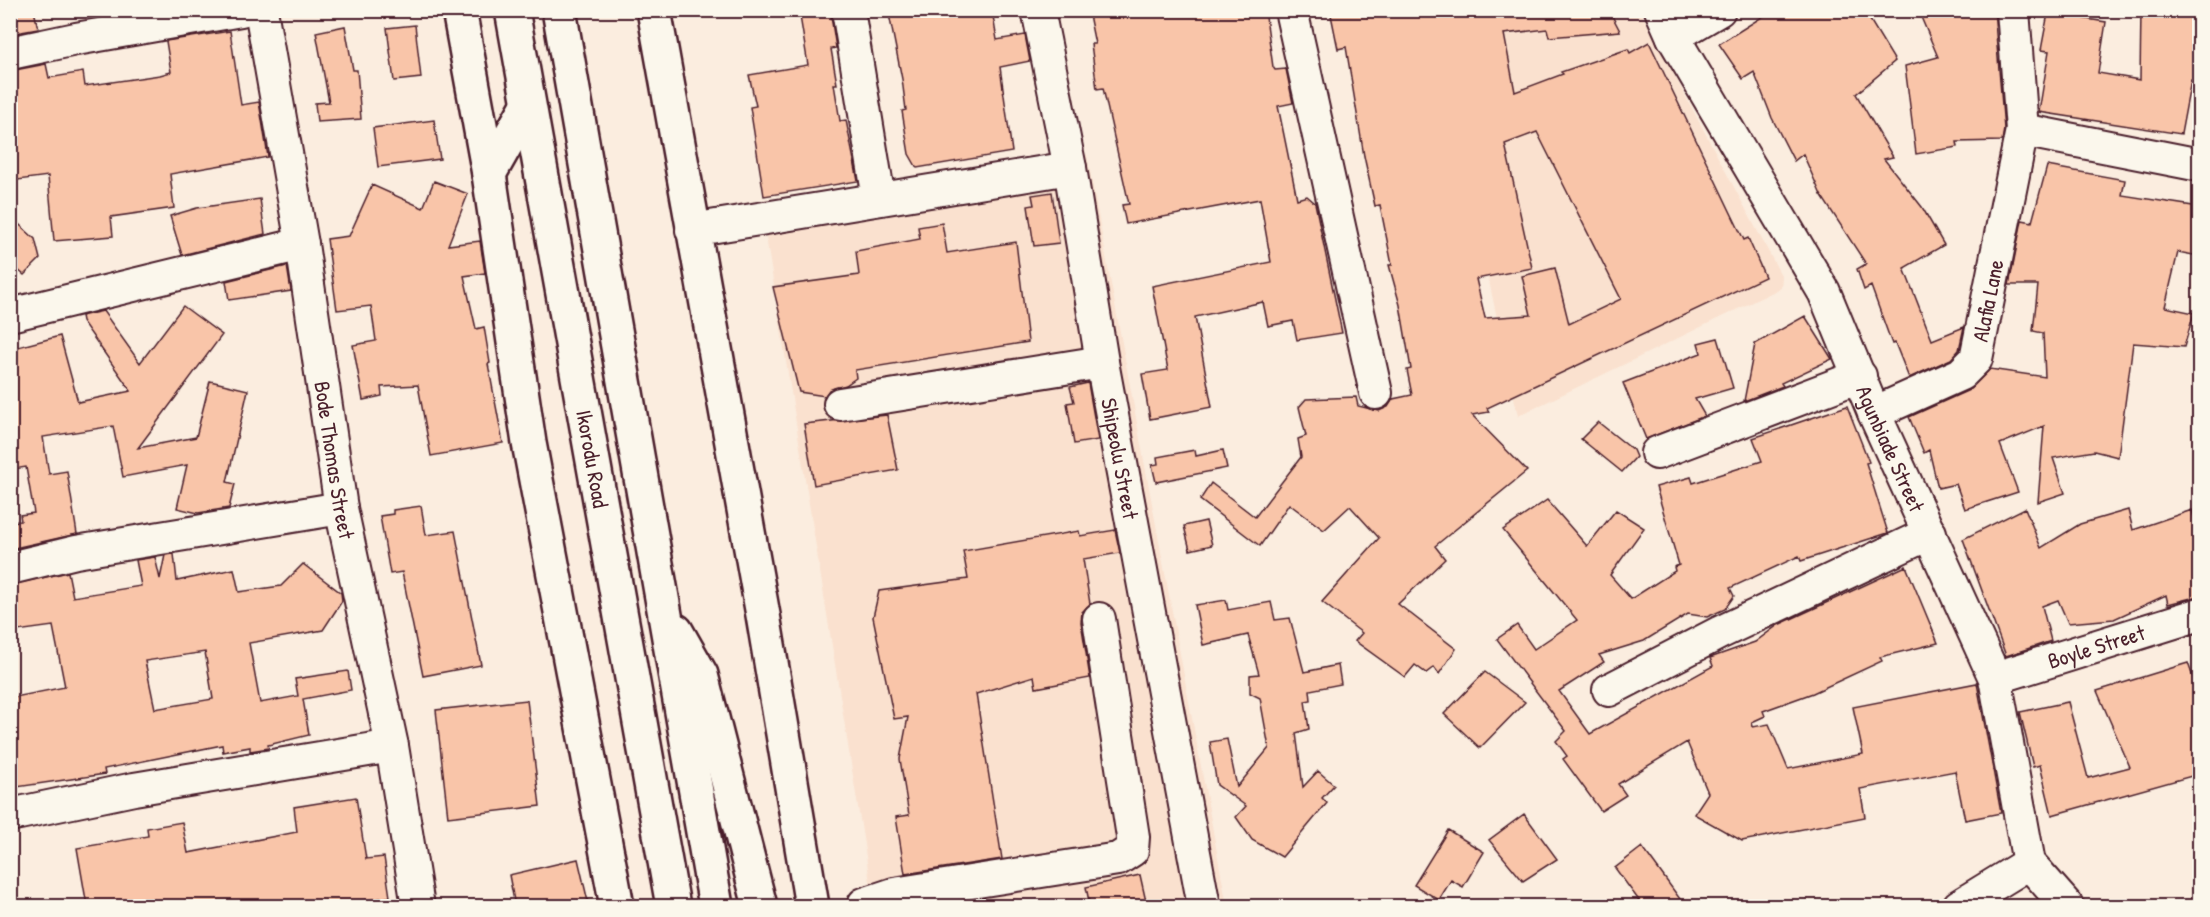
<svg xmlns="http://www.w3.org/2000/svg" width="2210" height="917" font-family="'Patrick Hand',sans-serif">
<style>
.built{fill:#fae1cf}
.building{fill:#f9c5a9;stroke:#4a1f2b;stroke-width:1.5;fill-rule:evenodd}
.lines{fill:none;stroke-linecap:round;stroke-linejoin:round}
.minor-casing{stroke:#4a1f2b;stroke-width:36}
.major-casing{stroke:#4a1f2b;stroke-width:38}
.highway-casing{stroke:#4a1f2b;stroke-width:38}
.minor{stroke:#fbf7ec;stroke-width:32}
.major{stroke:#fbf7ec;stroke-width:33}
.highway{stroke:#fbf7ec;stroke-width:33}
.labels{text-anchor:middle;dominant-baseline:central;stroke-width:6;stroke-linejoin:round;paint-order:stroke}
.street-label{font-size:22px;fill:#4a1f2b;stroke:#fbf7ec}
</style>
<rect width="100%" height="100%" fill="#fbeddf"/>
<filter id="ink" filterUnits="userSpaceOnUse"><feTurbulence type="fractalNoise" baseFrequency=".0167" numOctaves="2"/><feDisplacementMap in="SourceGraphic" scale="12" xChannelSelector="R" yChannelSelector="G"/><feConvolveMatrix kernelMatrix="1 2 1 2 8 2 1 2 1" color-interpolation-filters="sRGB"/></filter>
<g filter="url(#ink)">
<path class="built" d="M1431,11h209l142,266 -1,11 -263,128z
M1087,155l140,751h-353l-112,-694z"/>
<path class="building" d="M10,10h24l4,19 -28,5z
M799,10h31l6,38 -5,1 6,35h-3l6,37 6,-1 12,61 -94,15 -14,-89 6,-1 -7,-31 59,-10z
M911,10h81l5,30 28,-5 5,26 -30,6 12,85 -95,16 -8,-14 -7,-43 4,-1 -4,-31 -13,-65z
M1088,10h177l8,57 2,3 11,-1 7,34 -15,3 19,93 10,-3 8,7 27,130 -45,7 -4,-19 -25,5 -5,-24 -68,15 17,90 -62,12 -8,-45 26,-4 -16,-84 119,-24 -11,-63 -134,25 -4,-19 7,-1 -26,-116 -6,1 -6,-45h4z
M1330,10h279l11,21 -71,6 -2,-8 -43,5 11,58 48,-18 -2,-2 67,-23 2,4 19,-11 95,198 4,-2 17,39 -278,131 2,4 -17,3 55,56 -92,75 10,13 -47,45 58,45 -17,25 -5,-7 -8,6 -11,-8 -10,12 -50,-36 7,-8 -40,-31 57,-64 -29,-32 -26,24 -35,-26 -29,42 -60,-46 11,-17 44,34 46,-60 -3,-18 8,-3 -7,-29 7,-8 50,-2 2,9 21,5 9,-4 5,-8 19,-4 -5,-25 4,-1 -11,-64 -11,-40h3l-12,-60 -5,1 -11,-50 -18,-109 -8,2zM1537,132l84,167 -52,25 -14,-56 -33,8 9,39 -46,3 -9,-39 56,-11 -27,-124z
M1773,10h91l31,51 -39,33 37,63 -9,2 38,48 22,38 -40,23 28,72 32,-13 -5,23 -8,9 -42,19 -14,-35 -3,1 -21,-58 -7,4 -7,-21 9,-5 -45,-69 -18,-41 -9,7 -22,-43 -18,-46 -11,7 -24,-35z
M1918,10h76l10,119 -2,12 -45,1 1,5 -42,7 -11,-88 33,-9z
M2141,10h58v71l-8,-1 -10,54 -142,-22 10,-61 -8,-1 7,-37 58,9 -8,51 42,7z
M415,25l6,53 -27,3 -7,-53z
M345,26l8,44h4l4,49 -44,3 -2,-19 14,-1 -13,-70z
M230,31l11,74 18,-3 9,55 -98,17 4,34 -63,9 2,19 -59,5 -6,-65 -38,5v-110l36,-7 3,14 34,-6 2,14 75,-11 11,-3 -5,-31z
M434,120l6,39 -62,8 -5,-39z
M2047,166l78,14 -3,15 77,12v49l-21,-4 -13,55 29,6 -10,34 -51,-4 -15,114 -24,-6 -41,7 12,35 -27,9 6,-76 -44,18 18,48 -53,17 -9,-25 -18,4 -9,-38 -5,3 -15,-36 60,-27 21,-21 55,8 -2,-44 -10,-2 5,-46h-29l13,-65 10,2z
M434,181l34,13 -20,51 32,-4 5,32 -21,3 12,53 8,-2 6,36 -2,1 15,79 -72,13 -13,-71 -37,2 1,9 -19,4 -10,-55 23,-4 -5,-35 -34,4 -10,-71 22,-3 23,-51 51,23z
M1052,192l7,51 -25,3 -6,-40 6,-1 -2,-10z
M260,199l5,35 -83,21 -12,-39 27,-8z
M10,216l25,23 5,20 -16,16 -14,-12z
M942,223l5,30 69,-11 12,100 -173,28 1,8 -10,7 -17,5 -4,6 -26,-4 -26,-105 86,-12 -3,-24 64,-12 -2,-12z
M287,266l4,25 -62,9 -3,-19z
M183,306l39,29 -84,113 58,-11 14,-56 38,9 -21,92 8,2 -6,24 -31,5 -21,-5 10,-43 -64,12 -10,-51 -70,11 6,37 18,-3 10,63 -67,15v-27l11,-1 -1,-6 14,-2 -8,-46 -12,2 -4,-23v-97l50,-13 18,66 53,-11 -49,-70 -1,-5 22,-5 37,52z
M1805,316l27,43 -51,24 2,3 -39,15 11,-57z
M1718,338l15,50 -38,11 10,17 -59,23 -23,-56 78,-30 -3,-10z
M1088,383l10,57 -24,4 -7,-41 7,-1 -4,-15z
M1847,406l22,56 -3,1 22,70 -87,28 -2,-5 -69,32 4,8 -9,13 -18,8 -19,-3 -44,27 -45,14 5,7 -45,29 31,43 123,-68 -3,-8 45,-16 23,-17 128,-59 32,77 -58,14 2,4 -69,32 -50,18 2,5 -13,6 1,5 16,-3 19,45 75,-15 -10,-47 124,-24 24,130 -36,7 -10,-49 -95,18 5,28 -123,24 -48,-27 14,-21 -21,-51 -69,42 8,11 -25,16 -38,-52 4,-3 -11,-15 10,-10 -69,-92 20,-14 17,24 43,-29 -74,-90 44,-30 40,46 29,-36 28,18 -34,47 21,24 44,-28 -1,-4 5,-2 -23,-78 35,-10 2,6 69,-22 -9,-23z
M887,415l11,55 -84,15 -10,-61z
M1598,422l35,28 3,7 -14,15 -41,-33z
M1195,450l1,6 27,-6 4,18 -71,14 -4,-17 6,-1 -1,-7z
M421,506l5,29 29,-4 26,134 -58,11 -21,-104 -12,2 -10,-58 13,-2v-4z
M2025,508l16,40 39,-24 48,-14 5,20 59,-20 7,27v59l-31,8 -2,-9 -52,24 -46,4 -10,-23 -16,6 9,35 -45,15 -43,-117z
M1206,521l6,24 -22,5 -6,-24z
M1115,530l5,23 -37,6 7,45 -8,8 -1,10 9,56 -54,10 -2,-12 -58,18 26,165 -97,15 -9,-57 13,-2 -9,-56 8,-42 -14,2 -21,-102 6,-26 89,-12 -5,-28 116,-20 1,5z
M174,554l3,27 57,-12 5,23 42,-6 22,-22 38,29 1,8 -19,29 -74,13 11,60 38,-7 -3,-17 53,-8 3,19 -48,9 6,36 -41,10 1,3 -19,3v-4l-27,5 -1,-7 -118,24 1,5 -95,14v-90l55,-11 -12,-61 -43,6v-47l58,-13 5,25 68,-11 -5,-26 19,-3 5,22 5,-24zM205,652l8,47 -58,10 -10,-48z
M1226,600l2,10 43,-8 4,18 15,-2 14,54 34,-7 3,19 -31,6 1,10 -6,1 4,28 -13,4 7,54 15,-16 16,14 -12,13 5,5 -45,54 -30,-17 -16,-23 10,-11 -29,-21 -7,-43 17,-3 10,48 32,-39 -9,-50 -10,-5v-18l9,-1 -11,-39 -45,10 -8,-40z
M2188,663l11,31v80l-147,41 -12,-50 -7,2 -13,-55 48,-10 20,76 42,-11 -33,-76z
M1485,672l40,30 -45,46 -36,-34z
M527,700l13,106 -92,11 -12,-107z
M356,797l10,62 18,-2 6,40 -67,9h-236l-10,-58 71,-12 -1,-8 35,-6 6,31 109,-21 -3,-25z
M1524,814l33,45 -34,22 -34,-41z
M1448,830l36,22 -21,35 -12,-7 -12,20 -25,-15z
M1642,847l38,52 -11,7h-26l-28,-38z
M578,859l11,47h-74l-6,-31z
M1140,875l7,31h-57l-4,-19z
M973,900l2,6h-44z"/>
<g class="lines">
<g class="minor-casing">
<g id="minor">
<path id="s1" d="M261,10l41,234 39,264 51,238 26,160"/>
<path d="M848,10l31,189"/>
<path id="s2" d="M1038,10l32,158 32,194 102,544"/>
<path d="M1291,10l85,383"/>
<path id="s3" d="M1661,10l12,27 151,255 50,121 121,265 34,185 38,43"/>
<path d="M2013,10l9,120 178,35"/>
<path d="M1673,37l46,-27"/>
<path d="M10,53l66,-14 165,-29"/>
<path d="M692,230l378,-62"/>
<path d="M10,315l292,-71"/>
<path d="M840,404l262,-42"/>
<path id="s4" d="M1874,413l87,-39 15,-15 46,-229"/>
<path d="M1657,453l203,-77"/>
<path d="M10,568l66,-16 265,-44"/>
<path id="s5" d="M1995,678l205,-64"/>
<path d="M1609,690l110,-57 211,-100"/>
<path d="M10,815l124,-26 258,-43"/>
<path d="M864,906v-2l30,-10 224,-35 14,-9 1,-13 -34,-218"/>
<path d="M1959,906l70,-43"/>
</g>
</g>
<g class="major-casing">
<path id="major" d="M459,10l30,164 40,269 88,463
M654,10l109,605 49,291"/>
</g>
<g class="highway-casing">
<g id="highway">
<path id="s6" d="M512,10l161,896"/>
<path d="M559,10l157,896"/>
<path d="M489,174l39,-69"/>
<path d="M676,631l25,44 59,231"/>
</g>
</g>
<use href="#minor" class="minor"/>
<use href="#major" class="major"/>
<use href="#highway" class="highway"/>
</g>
</g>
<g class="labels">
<g class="street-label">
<text stroke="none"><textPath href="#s4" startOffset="176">Alafia Lane</textPath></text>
<text stroke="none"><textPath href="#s3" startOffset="496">Agunbiade Street</textPath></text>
<text stroke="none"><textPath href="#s1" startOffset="456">Bode Thomas Street</textPath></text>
<text stroke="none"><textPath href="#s6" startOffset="456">Ikorodu Road</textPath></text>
<text stroke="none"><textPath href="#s2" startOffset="456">Shipeolu Street</textPath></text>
<text stroke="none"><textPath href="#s5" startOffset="106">Boyle Street</textPath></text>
</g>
</g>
<rect width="2210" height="917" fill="none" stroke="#fbf7ec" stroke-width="36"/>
<rect x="18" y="18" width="2174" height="881" fill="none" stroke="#4a1f2b" stroke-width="2" filter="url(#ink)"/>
</svg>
